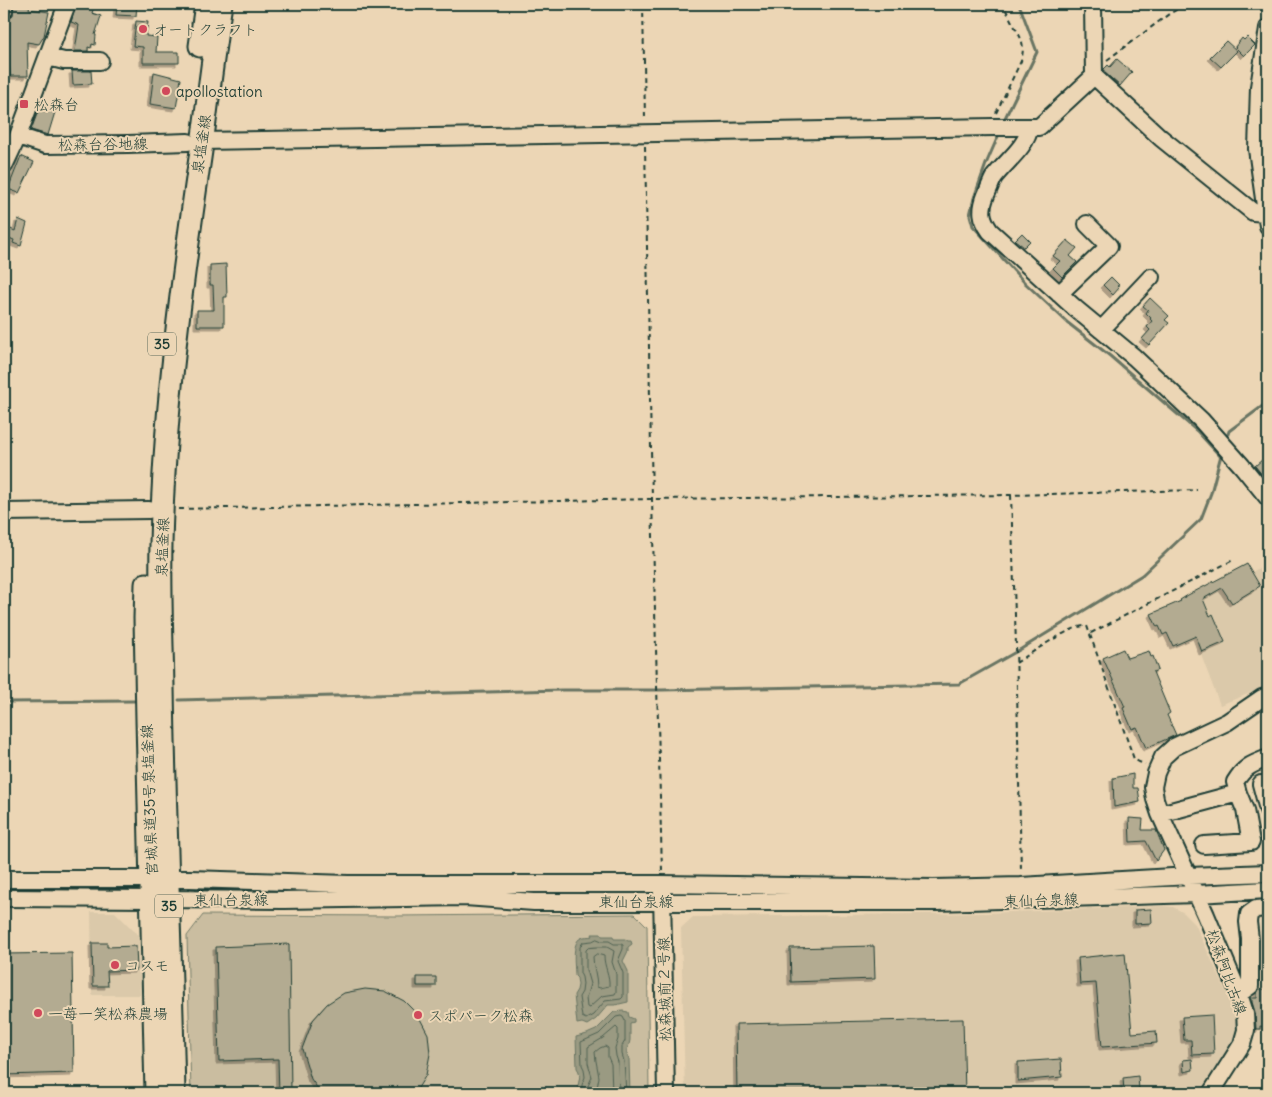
<svg xmlns="http://www.w3.org/2000/svg" width="1272" height="1097" font-family="Delius,'Klee One',sans-serif">
<style>
.built{fill:#dbc9aa}
.green{fill:#cabda0;stroke:#747d6a}
.water{fill:#9a9a82;stroke:#697563}
.lines{fill:none;stroke-linecap:round;stroke-linejoin:round}
.shore{stroke:#506253;stroke-width:1}
.stream{stroke:#697563;stroke-width:3}
.building{fill:#b3ab91;stroke:#1f3d34;filter:url(#shadow)}
.minor-casing{stroke:#1f3d34;stroke-width:20}
.major-casing{stroke:#1f3d34;stroke-width:25}
.path{stroke:#1f3d34;stroke-width:2;stroke-dasharray:5 4;stroke-linecap:butt}
.minor{stroke:#ecd6b5;stroke-width:16}
.major{stroke:#ecd6b5;stroke-width:21}
.poi-dot{fill:#d1495b;stroke:#ecd6b5;stroke-width:2}
.labels{text-anchor:middle;dominant-baseline:central;stroke-width:4;stroke-linejoin:round;paint-order:stroke}
.shield{fill:#ecd6b5;stroke:#5c6b5b;stroke-width:1}
.shield-label{font-size:14px;font-weight:bold;fill:#1f3d34}
.poi-label{font-size:15px;fill:#1f3d34;stroke:#ecd6b5;text-anchor:start}
.street-label{font-size:15px;fill:#1f3d34;stroke:#ecd6b5}
</style>
<defs>
<filter id="shadow"><feDropShadow dx="-3" dy="3" stdDeviation="0" flood-color="#0004"/></filter>
</defs>
<rect width="100%" height="100%" fill="#ecd6b5"/>
<filter id="ink" filterUnits="userSpaceOnUse"><feTurbulence type="fractalNoise" baseFrequency=".02" numOctaves="2"/><feDisplacementMap in="SourceGraphic" scale="10" xChannelSelector="R" yChannelSelector="G"/><feConvolveMatrix kernelMatrix="1 2 1 2 8 2 1 2 1" color-interpolation-filters="sRGB"/></filter>
<g filter="url(#ink)">
<path class="built" d="M1268,563v123l-48,19 -33,-87 6,-13z
M1165,906l8,1 11,6 11,11 43,93 2,11 -4,11 -32,54h-519l-4,-165 12,-11 292,-4z
M91,912h24l24,24 1,59h-48z"/>
<path class="green" d="M635,914l12,12 2,167h-458l-4,-157 16,-21 192,1z"/>
<path class="water" d="M592,934h9l1,2h11l1,3h11l3,2h3l1,3 -4,3v4l-5,10 5,10v31l-13,3h-7l-12,14 -9,6 -5,-2 -5,1 -3,-29 3,-5 1,-5 -1,-7 -2,-2c0,-9 -4,-34 6,-38 3,-2 8,-1 12,-2z
M623,1011l5,1 1,5 5,2v3l-4,1c0,5 0,11 0,17 -1,9 -6,8 -1,19l1,34h-53c0,-10 6,-17 0,-25l-1,-31 11,-3 2,-1 7,-3 18,-18z"/>
<g class="lines">
<path class="shore" d="M597,939l5,2h7l5,3h7l2,1v4l-5,12 5,12v24l-2,2 -16,2 -12,14 -7,4 -4,-2 -3,-20 3,-5 1,-8 -1,-7 -2,-4v-26l3,-5 9,-1z
M597,947h10l7,4 -2,11 4,12v18l-1,2 -13,2 -13,12 -2,-1 -1,-9 4,-14 -4,-14v-20l2,-2z
M597,954l7,2c0,11 6,19 5,30l-9,2 -3,-1c0,-11 -4,-20 -4,-30z
M582,1093v-8l3,-8 -1,-8 -2,-4 -1,-23 18,-8 17,-17 5,-1 2,1 2,4v20l-3,5v8l2,7 2,32
M588,1093v-7l4,-9 -4,-14v-16l15,-9 13,-11 2,2v10l-3,9 1,8 2,6 1,31
M596,1093l3,-16 -3,-16 -1,-9 5,-4 5,-2 3,2v9l3,7 1,29"/>
<path class="stream" d="M1005,118l32,-66 -18,-48
M999,134l-13,30 -12,34 -4,17 3,11 52,57 43,40 42,33 87,75 23,25
M1228,434l1,-3 39,-29
M179,700l384,-10h99l297,-6 62,-35 121,-74 59,-56 10,-26 10,-38
M4,702l130,-1"/>
</g>
<path class="building" d="M14,4h16l-1,5 20,3 -5,24 -5,8 -12,-2 1,34h-18l-3,-57 6,-4z
M77,4h18l-3,9 9,3 -6,19h1l-1,10 -3,-1 -1,4 -3,-1v4h-13l4,-26 -8,-3z
M126,4h11l-1,12 -20,-1 1,-10 9,1z
M136,21l12,1 -2,14 11,1 -1,15h23v11h-36v-16l-10,-1z
M1247,37l8,8 -11,11 -9,-9 7,-9 2,2z
M1226,41l11,10 -16,16 -11,-10z
M1117,59l15,13 -12,14 -16,-14v-3l4,-4 2,2z
M72,71h19l1,13 -19,1z
M154,72l27,7 -5,29 -26,-4z
M40,106l15,6 -7,23 -17,-5z
M21,156l13,6 -15,31 -11,-4z
M18,219l9,4 -6,23 -8,-3 1,-3 -10,-4v-10l11,5z
M1022,233l8,8 -6,6 -9,-7z
M1067,240l10,8 -7,8 7,6 -15,15 -9,-9 7,-7 -7,-5z
M226,264l1,33h-3v29h-27v-16h17l-1,-25h-3v-20z
M1111,277l8,8 -2,1 2,2 -6,7 -10,-10z
M1150,298l19,18 -4,4 4,3 -20,22 -7,-6 8,-9 -3,-3 5,-6 -2,-2 1,-1 -5,-5 2,-3 -5,-4z
M1263,459l5,6v17l-13,-16z
M1247,564l13,22 -28,17 -10,-15 -19,11 7,17 3,-2 12,28 -23,10 -6,-16 -23,10 -6,-13 -4,2 -4,-9 -2,1 -6,-13 30,-13 -1,-1 8,-5z
M1123,649l4,9 22,-7 2,6 2,-1 5,14 -5,2 17,41 -3,2 9,20 -30,13 -9,-21 -5,2 -9,-21 2,-1 -22,-49z
M1133,774v14h5l2,14 -26,5 -1,-29z
M1129,818l14,1 -1,11h14l8,20 -8,11 -10,-20 -16,1z
M1151,909l1,14 -17,1v-14z
M92,943h15v4l29,-1 1,24 -30,1 1,15h-15z
M289,944l2,149h-12l-1,-34 -59,2 -3,-114z
M874,946l1,33 -84,3 -1,-34z
M72,953l2,120 -70,2v-121z
M1125,953l7,80 24,-2 1,12 -55,4 -6,-64 -16,1 -2,-26z
M417,977h19v9h-19z
M365,989l20,2 19,10 14,14 10,19 2,20 -4,21 -11,18h-94l-10,-14 -9,-30 11,-29 14,-16 17,-11z
M1259,989h9v22h-2l-1,16 -5,-1v3h-4l-1,-17 -3,-10v-4h5v-5z
M1212,1015l2,39 -22,1 -1,-15h-7l-2,-23z
M963,1019l2,74h-228l-1,-69z
M1061,1059l1,18 -44,4v-19z
M1192,1059l1,11 -9,2 -1,-12z
M1138,1076l1,14 -15,1 -1,-13z"/>
<g class="lines">
<g class="minor-casing">
<path id="minor" d="M1093,4l1,72
M4,10v-6
M48,57l16,4h36
M1030,127c-4,21 -24,34 -36,50 -3,5 -5,12 -8,18 -6,15 -5,23 4,36l86,78 58,48 67,63 41,46 26,32
M18,136l27,9 83,-1 60,-2
M202,141l791,-14h46l55,-51 67,62 92,74 13,1 2,13
M4,166l14,-30 49,-132
M1266,213l-9,-64 2,-62 9,-59
M1059,294l50,-48 -22,-22
M1101,330l50,-53
M4,512l145,-2
M1261,784l7,26
M1238,793l-3,-11c9,-15 17,-18 33,-24
M1160,814l78,-21 7,17 6,32 -47,3
M4,879h186l158,5h314l272,4 87,-2 168,-10 79,-3
M662,892l4,201
M4,898l280,2 181,-3 69,5h403l260,-8 71,-4
M1239,994l11,-8v-47l-2,-17 1,-8 7,-5 12,-1
M1211,1093l31,-49 4,-14 -1,-17 -6,-19 -33,-79 -46,-101 -5,-15 -2,-12 3,-14 7,-16 11,-10 53,-25 35,-24 6,-2"/>
</g>
<g class="major-casing">
<path id="major" d="M200,46l6,-42
M146,584l-1,34 2,102 9,373
M174,1093c-3,-135 -9,-271 -11,-406 -1,-48 -3,-95 -2,-143 3,-132 21,-263 40,-393 7,-49 12,-98 20,-147"/>
</g>
<path class="path" d="M643,4l2,115
M1107,60l62,-46 17,-10
M996,113l25,-52c5,-19 -1,-24 -9,-39 -3,-6 -6,-12 -9,-18
M645,146l7,353 10,372
M1011,495l5,150 5,226
M179,509l473,-10 359,-4 186,-5
M1091,633l144,-74
M1016,663c14,-9 58,-40 71,-37l47,133 5,3 6,2
M1262,1093l6,-8"/>
<use href="#minor" class="minor"/>
<use href="#major" class="major"/>
</g>
</g>
<g class="poi-dot">
<circle cx="143" cy="29" r="5"/>
<circle cx="166" cy="91" r="5"/>
<rect x="19" y="99" width="10" height="10" rx="2.5"/>
<circle cx="115" cy="965" r="5"/>
<circle cx="38" cy="1013" r="5"/>
<circle cx="418" cy="1015" r="5"/>
</g>
<g class="labels">
<g class="shield">
<rect x="148" y="332.5" width="28" height="23" rx="4"/>
<rect x="155" y="894.5" width="28" height="23" rx="4"/>
</g>
<g class="shield-label">
<text x="162" y="344">35</text>
<text x="169" y="906">35</text>
</g>
<g class="poi-label">
<text x="153" y="29">オートクラフト</text>
<text x="176" y="91">apollostation</text>
<text x="34" y="104">松森台</text>
<text x="125" y="965">コスモ</text>
<text x="48" y="1013">一苺一笑松森農場</text>
<text x="428" y="1015">スポパーク松森</text>
</g>
<g class="street-label">
<text transform="translate(103 144) rotate(-1)">松森台谷地線</text>
<text transform="translate(201 144) rotate(-82)">泉塩釜線</text>
<text transform="translate(162 547) rotate(-88)">泉塩釜線</text>
<text transform="translate(149 800) rotate(-92)">宮城県道35号泉塩釜線</text>
<text x="231" y="899">東仙台泉線</text>
<text transform="translate(1041 900) rotate(-2)">東仙台泉線</text>
<text x="636" y="901">東仙台泉線</text>
<text transform="translate(1227 972) rotate(70)">松森阿比古線</text>
<text transform="translate(664 989) rotate(-91)">松森城前２号線</text>
</g>
</g>
<rect width="1272" height="1097" fill="none" stroke="#ecd6b5" stroke-width="20"/>
<rect x="10" y="10" width="1252" height="1077" fill="none" stroke="#1f3d34" stroke-width="2" filter="url(#ink)"/>
</svg>
